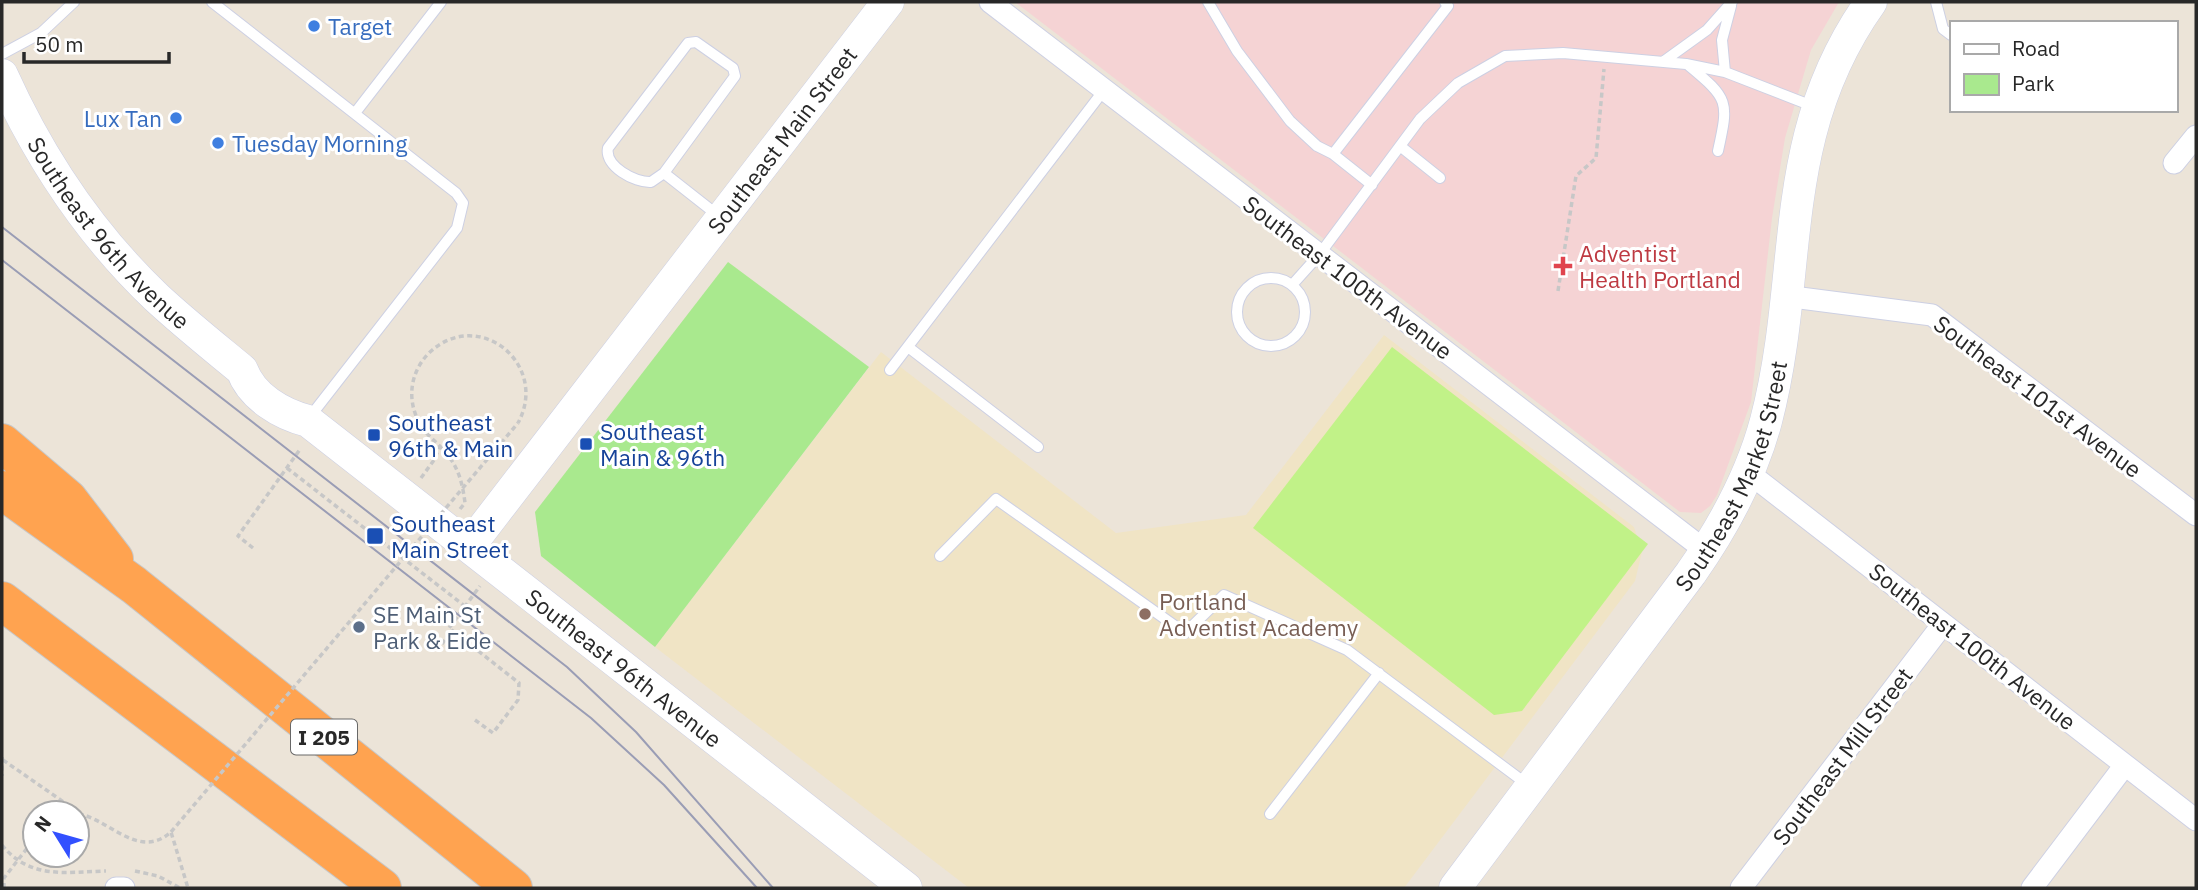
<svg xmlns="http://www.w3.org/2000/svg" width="2198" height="890" font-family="'IBM Plex Sans',sans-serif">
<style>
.education{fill:#f0e4c5}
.medical{fill:#f5d3d4}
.green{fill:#a9e98e}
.pitch{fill:#c1f288}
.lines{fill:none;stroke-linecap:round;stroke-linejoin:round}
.lane-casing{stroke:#cdd0e3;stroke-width:12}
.street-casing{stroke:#cdd0e3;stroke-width:23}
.secondary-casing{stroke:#cdd0e3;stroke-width:33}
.highway-casing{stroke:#c7c7c7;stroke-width:40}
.path{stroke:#c7c7c7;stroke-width:3.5;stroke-dasharray:5 3.5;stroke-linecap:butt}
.lane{stroke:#fff;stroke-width:10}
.street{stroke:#fff;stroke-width:21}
.secondary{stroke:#fff;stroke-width:32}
.highway{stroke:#ffa350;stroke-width:38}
.tram{stroke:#9a9db5;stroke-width:2}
.path-bridge{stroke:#c7c7c7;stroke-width:3.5;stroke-dasharray:5 3.5;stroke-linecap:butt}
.shop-dot{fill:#3f7fe0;stroke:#fff;stroke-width:2.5}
.health-dot{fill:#e0444e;stroke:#fff;stroke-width:2.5}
.transit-dot{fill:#1a4fb4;stroke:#fff;stroke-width:2.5}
.education-dot{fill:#8d6e63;stroke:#fff;stroke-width:2.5}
.service-dot{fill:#5c6f8a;stroke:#fff;stroke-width:2.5}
.labels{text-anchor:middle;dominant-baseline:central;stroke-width:6;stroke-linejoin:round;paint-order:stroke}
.shield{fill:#fff;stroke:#686868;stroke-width:2}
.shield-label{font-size:21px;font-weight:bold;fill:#282828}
.shop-label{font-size:23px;fill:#366cbe;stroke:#fff;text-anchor:start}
.street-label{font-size:23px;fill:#282828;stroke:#fff}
.health-label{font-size:23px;fill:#be3a42;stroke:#fff;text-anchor:start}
.transit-label{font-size:23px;fill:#164399;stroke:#fff;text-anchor:start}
.education-label{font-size:23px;fill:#785e54;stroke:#fff;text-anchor:start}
.service-label{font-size:23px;fill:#4e5e75;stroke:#fff;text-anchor:start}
</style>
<rect width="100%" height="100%" fill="#ece4d8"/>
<path class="education" d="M1384,335l250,192 8,25 -7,29 -231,307h-435l-314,-241 226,-295 235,181 130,-18z"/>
<path class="medical" d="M1015,2h824l-28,48 -26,88 -13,80 -21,184 -34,93 -7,11 -9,7 -21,-1z"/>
<path class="green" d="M728,262l141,105 -214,280 -114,-91 -6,-44z"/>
<path class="pitch" d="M1392,347l256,197 -126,167 -28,4 -241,-187z"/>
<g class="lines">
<g class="lane-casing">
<path id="lane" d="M212,2l244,191 7,10 -6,25 -148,190
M1208,2l29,49 53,70 27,25 16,8 39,31
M1936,2l7,27 8,6
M2,54l39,-21 33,-31
M1664,61l43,-31 25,-28
M1688,65c41,34 41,36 30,86
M1725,72l-3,-32 9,-34
M355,113l86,-111
M1400,146l40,32
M1333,154l115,-148 -3,-4
M664,173l71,-97 -2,-8 -37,-26 -8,1 -80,105c-4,18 27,35 43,34l13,-9 56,44
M1237 312a34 34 0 1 1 68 0a34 34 0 1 1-68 0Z
M1292,285l27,-30 101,-136 38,-36 47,-27 58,-3 123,11 39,8 90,35
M908,347l130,100
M890,370l214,-280
M940,556l56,-57 189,134 39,-38 123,55 181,135
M1270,814l109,-141"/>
</g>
<g class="street-casing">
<path id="street" d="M990,2l716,549
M2174,163l22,-27
M1785,296l147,19 264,200
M1749,473l447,347
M116,888h8
M1741,888l202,-264
M2032,888l93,-123"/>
</g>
<g class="secondary-casing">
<g id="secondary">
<path id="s1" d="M2,75c37,82 89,160 154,222 28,26 57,49 86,73 10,27 39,44 66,51l598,467"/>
<path id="s2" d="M470,545l418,-543"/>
<path id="s3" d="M1455,888l236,-315c33,-47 60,-96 75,-152 39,-149 8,-283 105,-419"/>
</g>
</g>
<g class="highway-casing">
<path id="highway" d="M2,443l66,56 46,60
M2,490l132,95 379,303
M2,601l380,287"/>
</g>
<path class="path" d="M1558,291l18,-115 20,-18 8,-89
M287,468l179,139
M421,478l13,-18 6,-14
M460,509l5,-6c-2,-16 -5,-31 -15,-45 -8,-12 -21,-20 -28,-31 -16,-24 -13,-54 7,-74 49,-47 121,11 89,70
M253,548l-15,-12 63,-88
M437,651l15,-21
M475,720l18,13 25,-33 1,-17 -70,-55 31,-42
M2,757v19
M3,760l75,52
M70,813c35,-1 66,50 101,19l17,56
M2,845c28,35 65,27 104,26
M135,871l23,5 22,12
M4,888v-10l31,-40"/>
<use href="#lane" class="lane"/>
<use href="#street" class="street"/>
<use href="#secondary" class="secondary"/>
<use href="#highway" class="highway"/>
<path class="tram" d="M2,227l565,440 69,65 137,156
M2,260l589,458 73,67 93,103"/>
<path class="path-bridge" d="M171,832l347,-409"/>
</g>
<g class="shop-dot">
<circle cx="314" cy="26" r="7"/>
<circle cx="176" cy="118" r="7"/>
<circle cx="218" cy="143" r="7"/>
</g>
<path class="health-dot" d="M1559.5 255.5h7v7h7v7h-7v7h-7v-7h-7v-7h7z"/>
<g class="transit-dot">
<rect x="367" y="428" width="14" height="14" rx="3.5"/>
<rect x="579" y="437" width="14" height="14" rx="3.5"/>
<rect x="366" y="527" width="18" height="18" rx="3.5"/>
</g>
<circle class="education-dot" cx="1145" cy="614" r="7"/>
<circle class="service-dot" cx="359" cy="627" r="7"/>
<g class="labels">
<rect class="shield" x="291" y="719.5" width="66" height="35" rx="5"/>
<g class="shield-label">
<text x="324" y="737">I 205</text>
</g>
<g class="shop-label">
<text x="328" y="26">Target</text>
<text x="162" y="118" text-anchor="end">Lux Tan</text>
<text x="232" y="143">Tuesday Morning</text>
</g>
<g class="street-label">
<text stroke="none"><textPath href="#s2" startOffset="511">Southeast Main Street</textPath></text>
<text stroke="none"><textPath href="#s1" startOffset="192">Southeast 96th Avenue</textPath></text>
<text transform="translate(1348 277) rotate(37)">Southeast 100th Avenue</text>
<text transform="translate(2038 396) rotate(37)">Southeast 101st Avenue</text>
<text stroke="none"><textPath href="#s3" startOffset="500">Southeast Market Street</textPath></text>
<text transform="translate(1973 646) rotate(38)">Southeast 100th Avenue</text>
<text stroke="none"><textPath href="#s1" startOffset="872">Southeast 96th Avenue</textPath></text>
<text transform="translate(1842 756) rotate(-53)">Southeast Mill Street</text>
</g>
<g class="health-label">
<text x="1579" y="253">Adventist<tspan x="1579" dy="26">Health Portland</tspan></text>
</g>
<g class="transit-label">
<text x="388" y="422">Southeast<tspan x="388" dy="26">96th &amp; Main</tspan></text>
<text x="600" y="431">Southeast<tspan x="600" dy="26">Main &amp; 96th</tspan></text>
<text x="391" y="523">Southeast<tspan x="391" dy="26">Main Street</tspan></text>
</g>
<g class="education-label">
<text x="1159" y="601">Portland<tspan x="1159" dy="26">Adventist Academy</tspan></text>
</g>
<g class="service-label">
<text x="373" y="614">SE Main St<tspan x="373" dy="26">Park &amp; Eide</tspan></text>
</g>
</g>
<rect width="2198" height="890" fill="none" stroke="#282828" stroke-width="7"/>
<rect x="1950" y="21" width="228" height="91" fill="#ffffff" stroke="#a9a9a9" stroke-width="2"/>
<rect x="1964" y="44" width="35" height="10" fill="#ffffff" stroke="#a9a9a9" stroke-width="2"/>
<text x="2012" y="56" font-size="21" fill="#282828">Road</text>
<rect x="1964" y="74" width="35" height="21" fill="#a9e98e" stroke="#a9a9a9" stroke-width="2"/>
<text x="2012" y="91" font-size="21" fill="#282828">Park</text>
<g transform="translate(56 834) rotate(307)"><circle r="33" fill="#ffffff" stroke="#a9a9a9" stroke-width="2"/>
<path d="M0-5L12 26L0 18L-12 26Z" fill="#3250ff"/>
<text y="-10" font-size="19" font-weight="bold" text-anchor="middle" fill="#282828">N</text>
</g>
<path d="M24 52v10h145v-10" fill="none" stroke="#282828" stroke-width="3.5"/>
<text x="35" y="52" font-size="21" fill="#282828" stroke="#ffffff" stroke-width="5" paint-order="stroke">50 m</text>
</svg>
